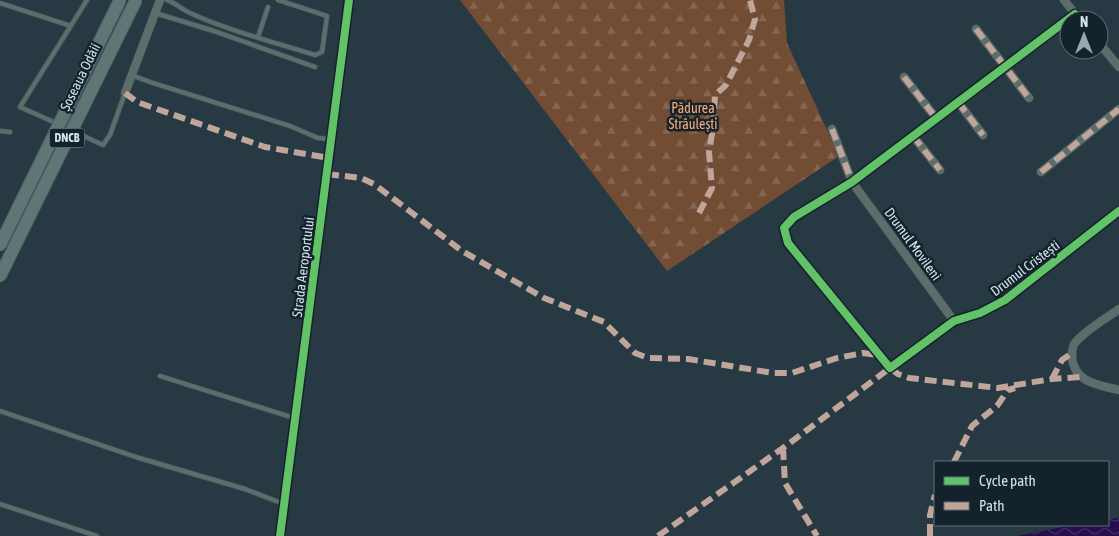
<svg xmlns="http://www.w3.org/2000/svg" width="1119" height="536" font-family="'Asap Condensed',sans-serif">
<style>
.forest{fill:url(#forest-firs)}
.water{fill:url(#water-waves)}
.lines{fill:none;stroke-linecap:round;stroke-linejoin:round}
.lane-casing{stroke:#485860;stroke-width:5.5}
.street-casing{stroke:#485860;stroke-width:9}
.lane{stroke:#5d6d6a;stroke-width:4}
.street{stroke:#5d6d6a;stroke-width:8}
.primary-bridge-casing{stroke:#485860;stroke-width:14;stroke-linecap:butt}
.primary-bridge{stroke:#607674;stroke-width:12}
.quiet{stroke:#c0a59a;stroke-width:6;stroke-dasharray:12 6;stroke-linecap:butt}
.cycleway-casing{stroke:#14232b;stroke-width:11}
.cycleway{stroke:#61c268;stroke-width:8}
.labels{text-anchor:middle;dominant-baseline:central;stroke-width:5;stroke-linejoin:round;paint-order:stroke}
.shield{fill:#14232b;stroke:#98a9b4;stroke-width:1}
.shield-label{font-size:12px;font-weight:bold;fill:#d1e3ef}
.street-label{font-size:14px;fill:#d1e3ef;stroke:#14232b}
.park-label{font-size:14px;fill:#fbab77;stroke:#14232b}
</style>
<defs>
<pattern id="forest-firs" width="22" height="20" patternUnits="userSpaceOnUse" patternTransform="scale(1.25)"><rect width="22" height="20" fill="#724d34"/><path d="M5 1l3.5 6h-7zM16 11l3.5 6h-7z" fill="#856652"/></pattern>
<pattern id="water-waves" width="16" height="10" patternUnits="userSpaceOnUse" patternTransform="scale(1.25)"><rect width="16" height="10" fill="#260e4e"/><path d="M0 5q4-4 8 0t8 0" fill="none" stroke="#443168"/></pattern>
</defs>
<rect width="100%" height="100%" fill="#273a44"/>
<path class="forest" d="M460,0h324l3,43 52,113 -172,115z"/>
<path class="water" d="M1119,518v18h-102l55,-11h36v-6z"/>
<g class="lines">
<g class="lane-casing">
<path id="lane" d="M167,0c9,3 14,9 23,13 39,18 84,29 125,42l7,-3 5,-36 -49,-16
M0,3l71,23
M155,13l59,18 101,36
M258,37l10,-30
M131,75l22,8 137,43 28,12 13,1
M58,124l-38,-17 67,-107
M0,131l10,1
M73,131l30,14 7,-10 15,-42
M160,376l134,42
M0,411l139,47 106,31 39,15
M0,504l97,32"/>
</g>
<g class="street-casing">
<path id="street" d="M1064,0l16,20
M1075,14l-223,168 -58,35 -10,11 4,15 102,125 64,-47 26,-8 25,-13 114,-89
M976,29l53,69
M1099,43l20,24
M904,77l32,41
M125,93l35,-93
M958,102l25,33
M832,129l20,53 102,139
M913,136l27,34
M1041,172l78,-63
M1119,309c-12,9 -35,22 -44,34 -3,3 -3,10 -3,15 3,25 27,27 47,32
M280,536l69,-536"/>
</g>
<use href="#lane" class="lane"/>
<use href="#street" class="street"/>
<g class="primary-bridge-casing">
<path id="primary-bridge" d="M0,245l120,-245
M0,276l136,-276"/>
</g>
<use href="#primary-bridge" class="primary-bridge"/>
<path class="quiet" d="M976,29l53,69
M904,77l32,41
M125,93l12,9 128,45 64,11
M958,102l25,33
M832,129l20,53
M913,136l27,34
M1041,172l78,-63
M327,174l34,4 13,6 88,67 82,47 60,24 31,31 13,5 40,1 85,14h19l45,-15 26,-5 14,2
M699,213l13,-25 -3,-36 4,-24 2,-33 11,-10 23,-45 6,-21 -5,-19
M1052,379l10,-19 10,-7
M783,448l2,35 32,53
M954,462l18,-36 25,-20 11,-16 7,-2
M658,536l125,-88 107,-80 8,6 11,4 89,10 54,-9 29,-2
M930,536v-21l5,-20"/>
<g class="cycleway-casing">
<path id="cycleway" d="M1075,14l-223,168 -58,35 -10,11 4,15 102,125 64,-47 26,-8 25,-13 114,-89
M280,536l69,-536"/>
</g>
<use href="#cycleway" class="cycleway"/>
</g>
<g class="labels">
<rect class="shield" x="49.5" y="128.5" width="35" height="19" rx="4"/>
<g class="shield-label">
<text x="67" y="138">DNCB</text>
</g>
<g class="street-label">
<text transform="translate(80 77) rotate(-64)">Șoseaua Odăii</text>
<text transform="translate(913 244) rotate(54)">Drumul Movileni</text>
<text transform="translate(303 267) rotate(-83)">Strada Aeroportului</text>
<text transform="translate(1025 268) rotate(-37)">Drumul Cristești</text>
</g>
<g class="park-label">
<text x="693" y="108">Pădurea<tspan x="693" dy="16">Străulești</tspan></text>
</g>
</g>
<rect x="934" y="461" width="175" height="65" fill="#14232b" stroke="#607079"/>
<rect x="944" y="477" width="25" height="8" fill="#61c268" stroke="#607079"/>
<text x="979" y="486" font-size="15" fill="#d1e3ef">Cycle path</text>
<rect x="944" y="502" width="25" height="8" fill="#c0a59a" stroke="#607079"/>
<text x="979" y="511" font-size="15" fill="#d1e3ef">Path</text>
<g transform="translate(1084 35)"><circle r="24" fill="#14232b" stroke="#607079"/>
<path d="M0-4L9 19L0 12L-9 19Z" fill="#96a8b3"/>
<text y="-8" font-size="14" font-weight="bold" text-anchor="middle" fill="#d1e3ef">N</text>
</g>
</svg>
